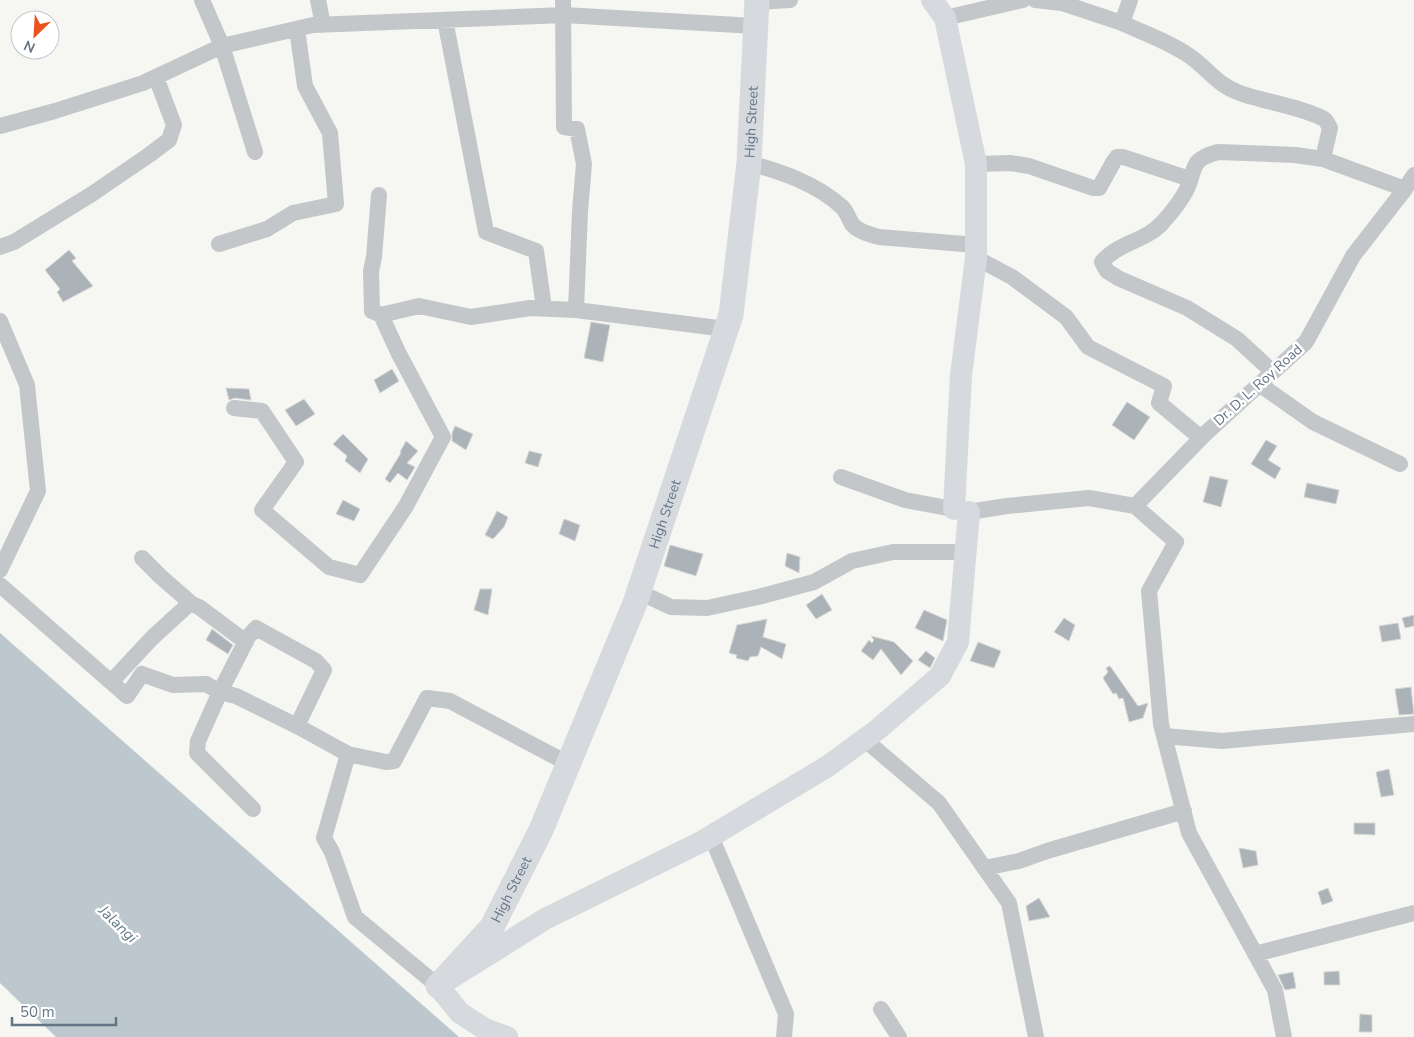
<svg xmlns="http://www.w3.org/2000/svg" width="1414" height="1037" font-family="'Nunito Sans',sans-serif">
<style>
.water{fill:#bcc8cd}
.building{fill:#abb3b9;stroke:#d7d7d5}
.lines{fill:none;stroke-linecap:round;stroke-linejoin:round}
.street{stroke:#c3c7ca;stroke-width:16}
.secondary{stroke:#d6dadf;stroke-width:22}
.primary{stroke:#d6dadf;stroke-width:25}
.labels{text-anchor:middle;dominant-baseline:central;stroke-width:5;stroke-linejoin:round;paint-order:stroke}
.street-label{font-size:14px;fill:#647585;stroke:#fff}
.water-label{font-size:15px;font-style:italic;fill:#5f7781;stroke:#fff}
</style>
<rect width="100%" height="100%" fill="#f6f6f2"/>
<path class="water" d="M0,633l459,404h-403l-56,-54z"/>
<path class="building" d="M69,250l7,8 -4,3 21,25 -30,16 -6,-10 3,-3 -15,-19z
M591,322l19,3 -7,37 -19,-4z
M392,369l7,12 -19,12 -6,-13z
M226,388l23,1 2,11 -16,-2 -6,2z
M304,399l11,15 -19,12 -11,-16z
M1127,402l23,15 -16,23 -22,-15z
M455,426l18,8 -7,16 -14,-9v-8z
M343,434l25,25 -8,14 -15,-12 2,-5 -14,-12z
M1266,440l11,6 -9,14 13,8 -6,11 -24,-15z
M406,441l12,10 -11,12 8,4 -8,13 -9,-7 -8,10 -5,-4 16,-26 -1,-1z
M529,451l13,3 -4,13 -13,-4z
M1210,476l18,4 -7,27 -18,-5z
M1307,483l32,7 -3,14 -32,-7z
M343,500l17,9 -6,12 -18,-7z
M497,511l11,6 -4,10 -11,12 -8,-4z
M564,519l16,6 -5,16 -16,-7z
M670,545l33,9 -7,22 -32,-10z
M787,553l13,4 -1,16 -14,-7z
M480,589h12l-4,26 -14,-5z
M822,594l10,16 -16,9 -10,-14z
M924,610l23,10 -4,21 -28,-13z
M1414,615v11l-9,2 -3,-10z
M1064,618l11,7 -6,16 -15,-9z
M767,619l-4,18 23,7 -4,15 -21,-12 -3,9 -8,1 -2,4 -12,-3 1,-3 -8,-2 8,-28z
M1398,623l3,16 -19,3 -3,-16z
M212,629l21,16 -5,9 -22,-14z
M871,636l23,6 19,19 -12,14 -20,-26 -8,11 -12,-9 8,-11 3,3 2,-3z
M978,642l23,9 -7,17 -24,-7z
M926,651l9,7 -5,10 -12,-8z
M1110,666l28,40 10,-3 -5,15 -14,4 -6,-24 -4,1 -3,-6 -3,1 -10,-16 5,-6 -2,-4z
M1411,687l3,27 -15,1 -4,-26z
M1389,769l5,26 -13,2 -5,-25z
M1354,823h21v12l-21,-1z
M1239,848l17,3 2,14 -15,3z
M1328,888l5,13 -11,4 -4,-13z
M1039,898l11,19 -21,4 -3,-15z
M1339,971l1,14h-16v-13z
M1293,972l3,16 -11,2 -7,-15z
M1360,1014l12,1v17h-13z"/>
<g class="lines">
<path class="street" d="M202,0l20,46 33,106
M318,0l5,25
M563,0l1,127 13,2 7,35 -4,47 -4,99
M1035,0l27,3 60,20 8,-23
M756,2l34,-2
M945,18l78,-18
M1122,23c24,11 48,19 69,34 18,13 26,28 49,36 24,9 63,14 84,26 3,2 4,6 6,9l-7,31
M446,25l40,207 50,19 8,57
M0,126l55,-15 88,-28 79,-37 91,-21 251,-10 191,11
M749,163c33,9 68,21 93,44 5,5 7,12 10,17 5,7 19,11 27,13l97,8
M976,164l34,-1 19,3 64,22h6l15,-27 3,-4h6l67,22
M379,195l-5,62 -3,14 1,40 9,4 38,-9 52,11 59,-9 46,2 150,19
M219,244l48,-15 26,-16 43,-9 -6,-71 -25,-47 -8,-57
M0,247l14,-5 78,-48 57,-39 20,-15 5,-15 -18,-48
M976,258l36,19 54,40 22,30 76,39 -5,17 42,35
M0,321l27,64 11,106 -38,79
M1273,372l-36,-33 -50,-31 -69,-30 -11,-7 -5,-9c15,-19 45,-21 61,-40 9,-10 17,-20 23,-31 11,-22 2,-31 32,-39l77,3 28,4 82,30
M1259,384l54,38 87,42
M234,408l28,3 34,51 -34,48 67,57 31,8 46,-69 37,-69 -45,-85 -17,-37
M841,477l64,23 64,12 38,-6 82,-8 46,8 41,36 -27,49 12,133 28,109 86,157 9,47
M1135,506l71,-73 100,-91 47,-86 52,-67 9,-14
M142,558l19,19 31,27
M0,585l127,111 15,-22 31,11 33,-1 14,8 16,4 61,30 51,28 38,8 8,-1 33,-63 23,3 119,63
M639,592l32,15 36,1 51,-11 56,-15 38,-21 41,-9h73
M111,682l41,-44 36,-33 4,-1 7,3 47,35
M1164,736l58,5 192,-17
M864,739l75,64 70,100 27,134
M348,754l-24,84 8,14 23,65 83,69
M253,809l-56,-56 1,-12 22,-49 28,-55 8,-9 60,33 8,9 -27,56
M711,836l75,178 -2,23
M984,868l35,-7 28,-10 137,-40
M1255,954l159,-41
M881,1009l18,28"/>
<path class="secondary" d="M932,0l13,18 31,146v94l-15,117 -7,134
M507,1037l-22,-8 -25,-16 -22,-27 107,-67 158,-78 125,-75 49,-36 63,-54 18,-34 11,-130"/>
<path class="primary" id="s1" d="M438,986l54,-59 49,-97 94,-227 96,-288 18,-152 8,-163"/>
</g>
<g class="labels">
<g class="street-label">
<text stroke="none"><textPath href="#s1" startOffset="932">High Street</textPath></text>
<text transform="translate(1258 385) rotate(-42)">Dr. D. L. Roy Road</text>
<text stroke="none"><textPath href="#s1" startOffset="528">High Street</textPath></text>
<text stroke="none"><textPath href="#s1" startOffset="122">High Street</textPath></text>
</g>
<g class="water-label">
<text transform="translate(118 924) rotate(44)">Jalangi</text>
</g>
</g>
<g transform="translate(35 35) rotate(205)"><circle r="24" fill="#ffffff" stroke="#c1c8ce"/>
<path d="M0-4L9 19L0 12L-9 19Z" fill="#ea531e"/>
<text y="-8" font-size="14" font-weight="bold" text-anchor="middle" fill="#647585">N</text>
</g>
<path d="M12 1017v8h104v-8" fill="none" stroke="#647585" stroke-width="2.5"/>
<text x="20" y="1017" font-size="15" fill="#647585" stroke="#ffffff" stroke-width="4" paint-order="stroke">50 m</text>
</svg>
